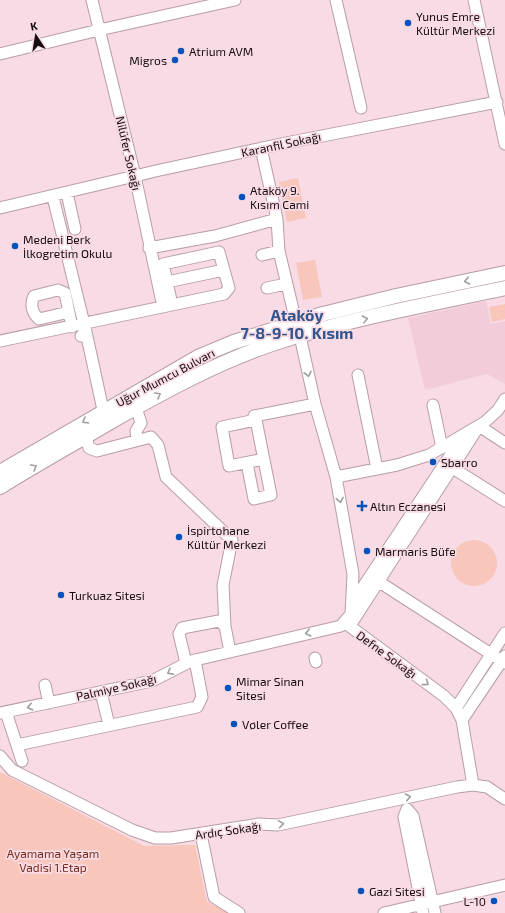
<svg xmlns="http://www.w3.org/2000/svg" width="505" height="913" font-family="'Exo 2',sans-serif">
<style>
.built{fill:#f2cdd9}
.green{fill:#f8c6ba}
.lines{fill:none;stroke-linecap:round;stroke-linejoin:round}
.minor-casing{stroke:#b89da6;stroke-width:13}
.major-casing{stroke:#b89da6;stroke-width:16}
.minor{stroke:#fff;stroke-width:11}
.major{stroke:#fff;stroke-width:14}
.oneway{stroke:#a29e9f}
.poi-dot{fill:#0453bd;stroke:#f8dbe4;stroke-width:1.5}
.labels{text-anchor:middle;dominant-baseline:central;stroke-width:3.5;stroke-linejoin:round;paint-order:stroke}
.poi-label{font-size:12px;fill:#160d10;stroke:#f8dbe4;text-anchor:start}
.street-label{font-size:12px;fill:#160d10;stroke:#f8dbe4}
.park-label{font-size:12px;fill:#7a2c1b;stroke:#f8dbe4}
.district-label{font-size:16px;font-weight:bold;fill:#33568e;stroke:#f8dbe4}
</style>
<rect width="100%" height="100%" fill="#f8dbe4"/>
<path class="built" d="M486,301l5,23 14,-3v63l-18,-10 -62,16 -17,-72z"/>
<path class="green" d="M298,178l8,40 -19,4 -8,-40z
M315,260l7,37 -19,3 -7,-37z
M505,304v15l-13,3 -3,-15z
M451 563a23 23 0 1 1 46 0a23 23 0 1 1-46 0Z
M0,772l144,74 51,-1 12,57 23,11h-230z"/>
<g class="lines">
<g class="minor-casing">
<path id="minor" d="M92,0l43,176 28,131
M336,0l25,108
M474,0l31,144
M0,54l99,-24 136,-30
M261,148l16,71 2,32 17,71
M67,193l8,36
M53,197l33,135
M0,208l160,-38 126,-27 211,-41
M149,248l66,-12 62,-17
M262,255l17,-4
M167,282l57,-12
M267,288l19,-4
M69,312l-30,7c-7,-6 -9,-15 -5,-23l24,-6 7,3 7,34
M81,336l5,-4 19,87
M300,336l15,68 21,73 17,97 -2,40 -7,8 100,74 12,12 6,12 11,65 14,2 18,12
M0,341l224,-47 5,-6 -10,-36 -56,12 9,41
M358,375l19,94
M433,405l9,43
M86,437l3,11 8,3 54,-14 7,8 8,32 66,63 -9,45 2,41
M137,440l-1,-9 5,-8 -3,-9
M264,459l-35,7 -7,-39 34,-7 -2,-4 61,-12
M247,463l7,36 17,-4 -15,-75
M448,465l57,36
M336,477l61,-12 32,-10 56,-33 13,-12 7,-11
M373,578l132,85
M353,602l110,-166
M351,624l128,-198 26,17
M315,658l1,4
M186,663l-7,-29 3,-6 37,-7 6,5 5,26
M45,685l4,18
M101,692l8,33
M456,708l49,-75
M6,712l16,49
M0,713l152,-32 39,-20 150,-35 3,-4
M462,720l43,-64
M17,745l180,-38 5,-10 -7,-37
M0,756l12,14 120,60 23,8h16l88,-14 19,1 179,-38 16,-2
M201,834l13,63 25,16
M384,913l121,-28
M423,913l-19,-96 3,-8 6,7 22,97"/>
</g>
<g class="major-casing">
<path id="major" d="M0,472l198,-115 36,-15 89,-28 73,-18 109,-23
M0,487c37,-23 75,-44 112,-66 53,-30 106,-59 163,-78 73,-24 155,-39 230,-55"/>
</g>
<use href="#minor" class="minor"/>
<use href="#major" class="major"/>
</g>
<defs><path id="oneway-chevron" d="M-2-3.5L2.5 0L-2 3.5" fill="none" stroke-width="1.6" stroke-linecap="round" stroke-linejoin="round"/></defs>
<g class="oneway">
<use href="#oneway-chevron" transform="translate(467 281) rotate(168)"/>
<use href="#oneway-chevron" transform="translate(365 319) rotate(-14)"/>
<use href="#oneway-chevron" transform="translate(308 374) rotate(78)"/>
<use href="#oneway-chevron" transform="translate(158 395) rotate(-30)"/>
<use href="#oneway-chevron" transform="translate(85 421) rotate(150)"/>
<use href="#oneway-chevron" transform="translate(34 467) rotate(-30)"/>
<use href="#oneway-chevron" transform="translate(340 500) rotate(80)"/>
<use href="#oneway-chevron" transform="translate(308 633) rotate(167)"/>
<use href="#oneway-chevron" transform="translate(170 672) rotate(152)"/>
<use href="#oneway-chevron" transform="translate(426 683) rotate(36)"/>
<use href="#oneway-chevron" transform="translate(30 707) rotate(168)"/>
<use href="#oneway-chevron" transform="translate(408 797) rotate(-12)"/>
<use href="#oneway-chevron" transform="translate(281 824) rotate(-8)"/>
</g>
<g class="poi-dot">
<circle cx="408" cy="23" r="4"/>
<circle cx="181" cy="51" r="4"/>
<circle cx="175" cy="60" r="4"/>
<circle cx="242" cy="197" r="4"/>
<circle cx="15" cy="246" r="4"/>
<circle cx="433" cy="462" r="4"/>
<path d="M360 500h4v4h4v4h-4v4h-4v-4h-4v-4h4z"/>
<circle cx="179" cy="537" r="4"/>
<circle cx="367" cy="551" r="4"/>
<circle cx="61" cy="595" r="4"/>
<circle cx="228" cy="688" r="4"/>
<circle cx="234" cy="724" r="4"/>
<circle cx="361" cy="891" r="4"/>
<circle cx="494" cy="901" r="4"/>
</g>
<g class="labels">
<g class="poi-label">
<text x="416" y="16">Yunus Emre<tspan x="416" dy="14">Kültür Merkezi</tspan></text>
<text x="189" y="51">Atrium AVM</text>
<text x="167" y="60" text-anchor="end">Migros</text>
<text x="250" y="190">Ataköy 9.<tspan x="250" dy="14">Kısım Cami</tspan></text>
<text x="23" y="239">Medeni Berk<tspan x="23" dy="14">İlkogretim Okulu</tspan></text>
<text x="441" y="462">Sbarro</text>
<text x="370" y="506">Altın Eczanesi</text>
<text x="187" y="530">İspirtohane<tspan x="187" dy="14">Kültür Merkezi</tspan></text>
<text x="375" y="551">Marmaris Büfe</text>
<text x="69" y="595">Turkuaz Sitesi</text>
<text x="236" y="681">Mimar Sinan<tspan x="236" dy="14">Sitesi</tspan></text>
<text x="242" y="724">Vøler Coffee</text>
<text x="369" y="891">Gazi Sitesi</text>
<text x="486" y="901" text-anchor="end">L-10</text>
</g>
<g class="street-label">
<text transform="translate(281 144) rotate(-12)">Karanfil Sokağı</text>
<text transform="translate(129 153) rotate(77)">Nilüfer Sokağı</text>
<text transform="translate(165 377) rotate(-28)">Uğur Mumcu Bulvarı</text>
<text transform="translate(387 654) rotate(36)">Defne Sokağı</text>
<text transform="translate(116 687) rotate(-13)">Palmiye Sokağı</text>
<text transform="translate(228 830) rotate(-8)">Ardıç Sokağı</text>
</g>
<g class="park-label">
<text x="53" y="853">Ayamama Yaşam<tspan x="53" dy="14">Vadisi 1.Etap</tspan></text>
</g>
<g class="district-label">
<text x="297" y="314">Ataköy<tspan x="297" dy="18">7-8-9-10. Kısım</tspan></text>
</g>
</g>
<g transform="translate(36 36) rotate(348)" stroke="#f8dbe4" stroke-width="3" paint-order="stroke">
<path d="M0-3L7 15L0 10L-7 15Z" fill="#160d10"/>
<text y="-6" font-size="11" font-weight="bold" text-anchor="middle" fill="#160d10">K</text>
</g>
</svg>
